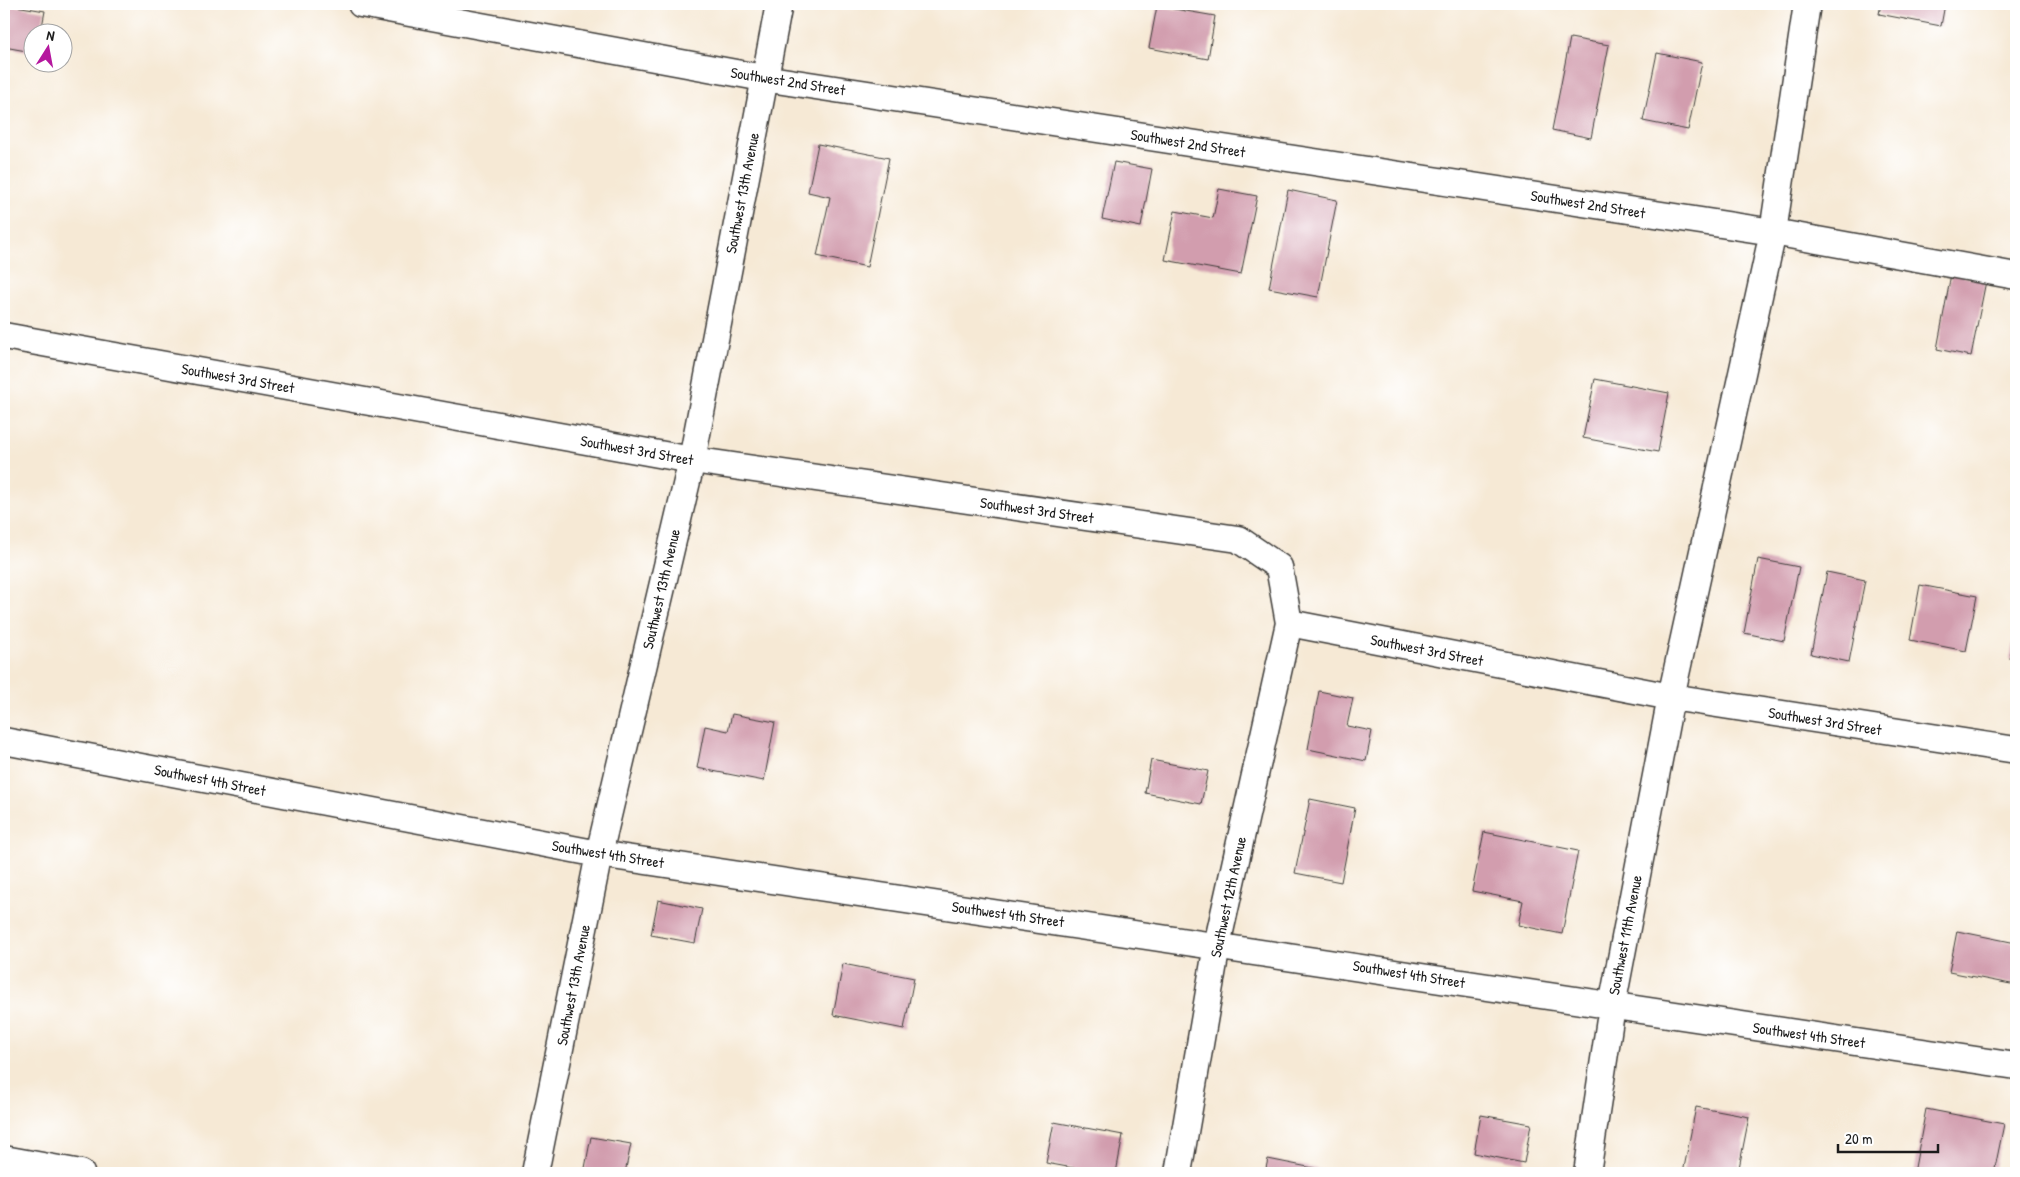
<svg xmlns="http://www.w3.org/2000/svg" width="2020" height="1177" font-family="'Patrick Hand',sans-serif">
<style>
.building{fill:#d29dae}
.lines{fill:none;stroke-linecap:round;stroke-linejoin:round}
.minor-casing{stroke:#3d3b38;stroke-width:29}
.minor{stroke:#fff;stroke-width:26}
.labels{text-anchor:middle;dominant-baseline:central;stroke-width:5;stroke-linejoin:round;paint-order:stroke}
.street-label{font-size:15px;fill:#1c1c1c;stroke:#fff}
</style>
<rect width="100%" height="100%" fill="#fff"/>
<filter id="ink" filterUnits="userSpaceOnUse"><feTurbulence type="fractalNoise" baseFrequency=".02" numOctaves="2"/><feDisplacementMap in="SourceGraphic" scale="10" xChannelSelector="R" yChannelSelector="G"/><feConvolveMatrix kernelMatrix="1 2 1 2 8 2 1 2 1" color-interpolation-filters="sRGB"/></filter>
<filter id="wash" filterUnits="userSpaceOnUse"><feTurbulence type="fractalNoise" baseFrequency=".0096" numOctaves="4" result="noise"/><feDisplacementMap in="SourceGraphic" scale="20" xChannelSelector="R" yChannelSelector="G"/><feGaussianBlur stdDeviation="1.12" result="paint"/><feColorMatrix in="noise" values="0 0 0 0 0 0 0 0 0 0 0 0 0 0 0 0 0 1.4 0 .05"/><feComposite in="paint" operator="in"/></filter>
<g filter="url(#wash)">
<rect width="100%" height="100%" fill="#f6e9d5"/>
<g id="blocks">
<path class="building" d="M4,4l41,7 -4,21h-9v20l-28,-5z
M1881,4h64l-4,22 -62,-12z
M1157,6l58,10 -7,43 -59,-11z
M1570,38l39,7 -18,93 -39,-8z
M1657,53l45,9 -14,68 -45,-9z
M818,144l71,14 -22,109 -50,-11 13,-59 -22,-5z
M1114,162l38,7 -11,58 -39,-8z
M1219,189l38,7 -16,78 -76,-14 10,-49 38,7z
M1288,190l49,10 -19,97 -49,-9z
M1951,274l35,7 -15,75 -34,-7z
M1595,379l74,14 -11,59 -75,-14z
M1758,559l41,8 -15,74 -40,-8z
M1827,572l38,8 -16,82 -38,-8z
M1920,585l57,11 -11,55 -56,-11z
M2015,632h1v28l-6,-1z
M1319,691l34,7 -6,28 25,5 -6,30 -58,-12z
M732,714l43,8 -11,59 -67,-13 8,-42 23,5z
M1151,760l57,11 -7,33 -56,-11z
M1310,799l45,9 -14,74 -46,-9z
M1484,832l94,19 -16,83 -44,-9 5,-24 -51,-10z
M658,900l44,9 -7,34 -44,-8z
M1957,931l59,12v42l-67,-13z
M843,964l71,14 -10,51 -71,-14z
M1696,1107l53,10 -11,56h-55z
M1926,1109l78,15 -10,49h-80z
M1481,1115l50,9 -7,39 -50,-10z
M1054,1122l69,13 -7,38h-16l-54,-10z
M591,1137l40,7 -6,29h-41z
M1268,1159l60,12v2h-63z"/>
</g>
</g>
<g filter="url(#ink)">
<use href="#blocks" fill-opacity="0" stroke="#3d3b38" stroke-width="1"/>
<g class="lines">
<g class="minor-casing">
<path id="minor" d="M361,4l402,74 1010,154 243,44
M4,336l688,124 546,79 41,28 10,56 382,74 345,53
M4,741l595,113 1417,212
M4,1159l77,14
M535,1173l64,-319 93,-394 87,-456
M1178,1173l39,-228 72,-322
M1587,1173l25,-167 59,-309 102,-465 34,-228"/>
</g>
<use href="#minor" class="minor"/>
</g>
</g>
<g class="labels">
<g class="street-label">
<text transform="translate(788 81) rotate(9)">Southwest 2nd Street</text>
<text transform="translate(1188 143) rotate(9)">Southwest 2nd Street</text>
<text transform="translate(742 193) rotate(-79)">Southwest 13th Avenue</text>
<text transform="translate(1588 204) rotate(9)">Southwest 2nd Street</text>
<text transform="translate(238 378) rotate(10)">Southwest 3rd Street</text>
<text transform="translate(637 450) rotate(10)">Southwest 3rd Street</text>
<text transform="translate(1037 510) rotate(8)">Southwest 3rd Street</text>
<text transform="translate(661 589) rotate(-77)">Southwest 13th Avenue</text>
<text transform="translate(1427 650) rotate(11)">Southwest 3rd Street</text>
<text transform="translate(1825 721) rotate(9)">Southwest 3rd Street</text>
<text transform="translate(210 780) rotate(11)">Southwest 4th Street</text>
<text transform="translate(608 854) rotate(9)">Southwest 4th Street</text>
<text transform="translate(1228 897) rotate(-78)">Southwest 12th Avenue</text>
<text transform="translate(1008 914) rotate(8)">Southwest 4th Street</text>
<text transform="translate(1625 935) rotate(-79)">Southwest 11th Avenue</text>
<text transform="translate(1409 974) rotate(9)">Southwest 4th Street</text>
<text transform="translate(573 985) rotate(-79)">Southwest 13th Avenue</text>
<text transform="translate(1809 1035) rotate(8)">Southwest 4th Street</text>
</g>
</g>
<rect width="2020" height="1177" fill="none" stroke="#fff" stroke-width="20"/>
<g transform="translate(48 48) rotate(11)"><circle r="24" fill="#ffffff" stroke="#a4a4a4"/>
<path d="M0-4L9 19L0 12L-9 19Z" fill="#b5179e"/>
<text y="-8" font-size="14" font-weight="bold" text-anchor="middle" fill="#1c1c1c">N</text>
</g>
<path d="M1838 1144v8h100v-8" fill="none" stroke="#1c1c1c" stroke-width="2.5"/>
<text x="1845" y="1144" font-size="15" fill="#1c1c1c" stroke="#ffffff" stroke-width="4" paint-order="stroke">20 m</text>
</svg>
